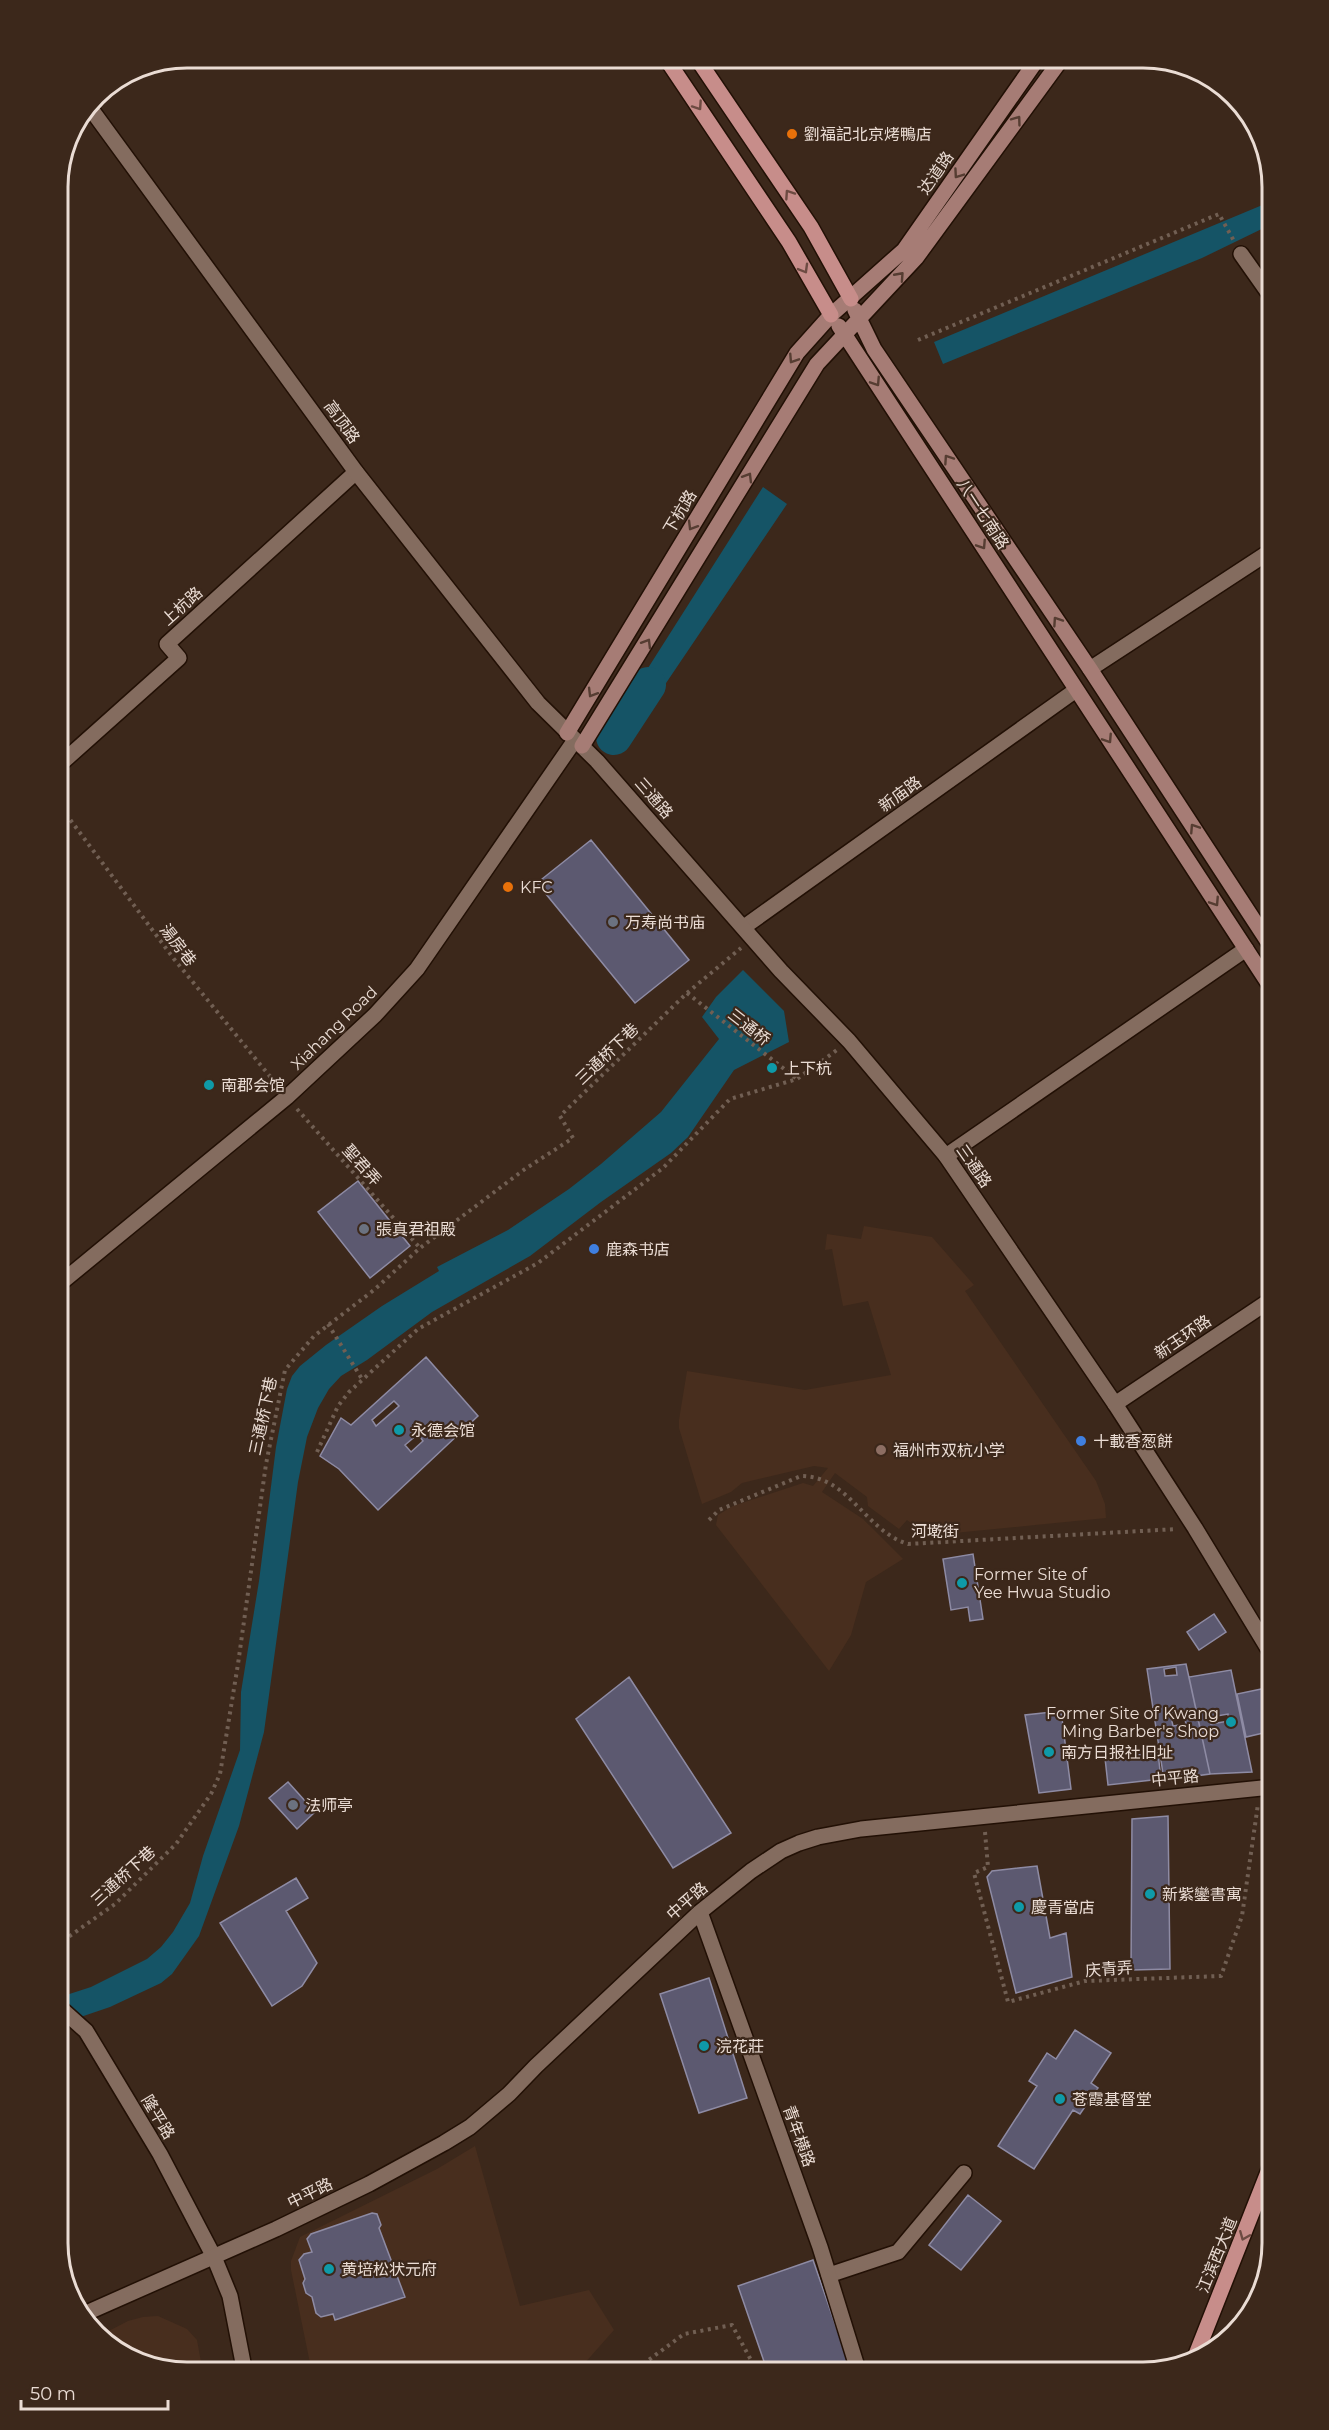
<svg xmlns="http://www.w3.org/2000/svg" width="1329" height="2430" font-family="Montserrat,'Noto Sans SC',sans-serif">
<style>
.built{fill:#482e1e}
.water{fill:#155466}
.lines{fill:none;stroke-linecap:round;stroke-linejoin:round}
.river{stroke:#155466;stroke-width:36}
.building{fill:#5c5970;stroke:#8e8ba4;stroke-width:1.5;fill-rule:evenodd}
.pedestrian-casing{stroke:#221005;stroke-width:18}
.minor-casing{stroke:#221005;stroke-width:18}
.tertiary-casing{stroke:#221005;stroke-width:18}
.secondary-casing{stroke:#221005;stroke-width:18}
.primary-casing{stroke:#221005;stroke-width:18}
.path{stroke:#715f53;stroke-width:4;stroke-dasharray:3 4.5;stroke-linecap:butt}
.pedestrian{stroke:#846c5f;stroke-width:15}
.minor{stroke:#846c5f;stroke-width:15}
.tertiary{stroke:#846c5f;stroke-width:15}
.secondary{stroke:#a67c75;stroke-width:15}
.primary{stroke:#c78d8a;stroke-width:15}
.oneway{stroke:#6d4b42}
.oneway2{stroke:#563d32}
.food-dot{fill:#e8710a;stroke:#3c281b;stroke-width:2}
.worship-dot{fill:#6b7280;stroke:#3c281b;stroke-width:2}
.culture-dot{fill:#0f9aa8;stroke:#3c281b;stroke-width:2}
.shop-dot{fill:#3f7fe0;stroke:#3c281b;stroke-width:2}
.education-dot{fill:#8d6e63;stroke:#3c281b;stroke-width:2}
.labels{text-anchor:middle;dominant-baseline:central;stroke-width:4.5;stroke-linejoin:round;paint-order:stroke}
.poi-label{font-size:16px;fill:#eadcd4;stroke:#3c281b;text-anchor:start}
.street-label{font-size:16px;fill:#eadcd4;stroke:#3c281b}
.rim{fill:none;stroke:#eadcd4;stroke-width:3}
</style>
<rect width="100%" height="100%" fill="#3c281b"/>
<path class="built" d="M864,1226l68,11 42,48 -9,6 131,190 9,23 1,14 -152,15 -2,-9 -36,3 -9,-7 -8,9 -31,-23 -1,-9 -32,-24 -13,19 41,27 40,40 -37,23 -15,53 -22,36 -113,-146 2,-10 15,-9 70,-23 10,3 15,-18 -14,-2 -72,17 -11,9 -29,12 -23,-76v-8l8,-49 118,19 86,-15 -23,-74 -25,5 -11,-57 -7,1 2,-16 34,5z
M475,2146l45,160 69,-16 25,40 -38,43h-264l-21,-103v-9l9,-24 137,-68z
M158,2316l29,13 10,11 6,33h-24l-65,-22 -13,-16 27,-14 15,-4z"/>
<path class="water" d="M1272,201v23l-70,34 -259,106 -9,-22z
M763,487l24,17 -154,228 -18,-12z
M743,970l41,41 5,31 -55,28 -46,67 -17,16 -70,49 -71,54 -98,56 -65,48 -26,16 -12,13 -11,19 -11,29 -9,45 -34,250 -25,94 -40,110 -27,38 -11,9 -51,24 -53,18v-27l34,-11 56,-28 14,-12 12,-15 17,-29 13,-47 37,-106 1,-58 18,-111 17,-134 11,-58 5,-13 8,-10 26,-21 56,-39 57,-35 -2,-4 71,-37 61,-41 32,-25 60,-52 58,-73 -17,-22 14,-20z"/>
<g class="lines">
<path class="river" d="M614,737l34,-52"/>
</g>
<path class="building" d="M591,840l98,120 -54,43 -98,-120z
M358,1181l52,65 -40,32 -52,-66z
M426,1357l52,59 -100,94 -39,-41 -19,-13 21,-38 10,7zM394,1401l5,5 -23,20 -4,-6zM418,1434l5,7 -12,11 -6,-7z
M973,1554l10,65 -13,2 -2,-14 -17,3 -8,-51z
M1214,1614l12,18 -27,18 -12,-18z
M1186,1664l24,110 -46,6 -17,-111zM1176,1667l1,8 -12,1 -1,-7zM1184,1715l2,9 -13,2 -2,-9z
M1231,1670l21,102 -42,2 -21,-97zM1228,1714l1,7 -18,3v-7z
M629,1677l102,156 -58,35 -97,-149z
M1271,1687l1,44 -26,6 -9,-43z
M1061,1711l10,78 -32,4 -14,-78z
M1158,1753l3,26 -53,6 -3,-27z
M288,1782l27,30 -18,17 -28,-31z
M1168,1816l2,153 -39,1 1,-151z
M1037,1866l13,72 16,-5 6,44 -56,16 -29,-116 5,-6z
M296,1878l12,20 -22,13 31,52 -15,23 -30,20 -52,-83z
M709,1978l38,120 -48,15 -39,-119z
M1075,2030l36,23 -20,30 7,5 -18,26 -7,-4 -39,59 -36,-23 39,-60 -8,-5 18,-28 9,6z
M968,2195l33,26 -40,49 -32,-25z
M372,2213l5,1 4,11 -2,3 26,69 -70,23 -2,-6 -12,3 -5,-4 -4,-16 -6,-4 -3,-10 2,-4 -6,-19 5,-6 8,-2 -5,-13 4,-5zM363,2263l3,9 -9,3 -3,-9z
M813,2260l39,113h-84l-30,-87z"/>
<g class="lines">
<g class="pedestrian-casing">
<path id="pedestrian" d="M57,767l122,-109 -12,-14 189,-172
M57,1286l230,-189 88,-82 42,-46 158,-229
M57,2005l29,26 74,123 54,103
M829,2275l69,-23 66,-79"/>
</g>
<g class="minor-casing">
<path id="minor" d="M1090,669l182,-119
M744,927l332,-237
M946,1156l300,-207
M1115,1404l157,-105"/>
</g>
<g class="tertiary-casing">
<path id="tertiary" d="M88,105l268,367 182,231 59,58 184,210 68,70 97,115 169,248 80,124 77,127
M1241,254l31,44
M700,1912l120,335 39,126
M214,2257l16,39 15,77
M84,2314l192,-85 93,-45 75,-41 26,-16 39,-33 27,-28 164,-154 51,-41 30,-20 18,-8 19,-6 43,-8 411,-42"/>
</g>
<g class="secondary-casing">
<path id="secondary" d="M855,310l19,39 216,320 182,279
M839,326l433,663
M567,733l230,-380 34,-38 73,-65 135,-193
M582,746l235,-382 99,-106 147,-201"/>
</g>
<g class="primary-casing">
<path id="primary" d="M665,57l124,185 42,73
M696,57l115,170 40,72
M1193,2362l79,-200"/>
</g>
<path class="path" d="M918,340l301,-126 15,27
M57,802l117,157 103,126
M687,993l110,86
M297,1109l123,139
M328,1324l34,55
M317,1452l21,-46 11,-14 69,-63 120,-66 125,-95 67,-69 67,-20 40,-29
M709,1520l10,-10 82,-34c48,0 64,55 107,68l269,-15
M985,1832l3,35 -14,6 34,129 77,-21 136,-5 21,-60 16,-112
M57,1945l58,-41 61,-60 35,-50 9,-20 18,-110 28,-200 19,-94 29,-34 60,-46 46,-42 105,-79 48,-31 -13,-22 127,-123 54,-45
M631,2373l53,-39 48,-9 26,48"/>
<use href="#pedestrian" class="pedestrian"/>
<use href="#minor" class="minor"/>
<use href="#tertiary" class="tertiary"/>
<use href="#secondary" class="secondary"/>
<use href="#primary" class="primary"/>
</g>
<defs><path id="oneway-chevron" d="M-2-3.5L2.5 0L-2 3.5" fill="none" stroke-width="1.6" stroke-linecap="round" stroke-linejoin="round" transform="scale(1.5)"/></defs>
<g class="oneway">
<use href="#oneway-chevron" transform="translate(698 106) rotate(56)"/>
<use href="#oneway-chevron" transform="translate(789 194) rotate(-124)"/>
<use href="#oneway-chevron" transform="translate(804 269) rotate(60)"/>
<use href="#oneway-chevron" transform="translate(1244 2236) rotate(112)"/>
</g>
<g class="oneway2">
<use href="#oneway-chevron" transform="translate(1017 120) rotate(-54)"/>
<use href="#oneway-chevron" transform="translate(958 174) rotate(125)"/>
<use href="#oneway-chevron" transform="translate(900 276) rotate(-48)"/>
<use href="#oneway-chevron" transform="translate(793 359) rotate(123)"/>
<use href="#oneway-chevron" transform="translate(876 382) rotate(57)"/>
<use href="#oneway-chevron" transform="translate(948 459) rotate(-124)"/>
<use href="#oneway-chevron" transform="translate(748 477) rotate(-59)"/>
<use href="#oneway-chevron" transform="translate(692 526) rotate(121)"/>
<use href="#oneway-chevron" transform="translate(982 545) rotate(57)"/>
<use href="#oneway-chevron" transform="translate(1057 621) rotate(-124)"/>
<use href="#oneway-chevron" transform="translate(647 643) rotate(-59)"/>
<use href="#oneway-chevron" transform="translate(592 693) rotate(121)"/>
<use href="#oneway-chevron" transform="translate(1108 739) rotate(57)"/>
<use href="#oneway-chevron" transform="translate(1194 828) rotate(-123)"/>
<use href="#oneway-chevron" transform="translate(1215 902) rotate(57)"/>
</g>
<g class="food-dot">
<circle cx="792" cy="134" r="6"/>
<circle cx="508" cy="887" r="6"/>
</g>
<g class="worship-dot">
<circle cx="613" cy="922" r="6"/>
<circle cx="364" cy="1229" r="6"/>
<circle cx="293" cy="1805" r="6"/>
</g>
<g class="culture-dot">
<circle cx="772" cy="1068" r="6"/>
<circle cx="209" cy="1085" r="6"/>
<circle cx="399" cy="1430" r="6"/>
<circle cx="962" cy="1583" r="6"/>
<circle cx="1231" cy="1722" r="6"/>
<circle cx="1049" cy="1752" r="6"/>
<circle cx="1150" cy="1894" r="6"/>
<circle cx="1019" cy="1907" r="6"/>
<circle cx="704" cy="2046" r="6"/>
<circle cx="1060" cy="2099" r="6"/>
<circle cx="329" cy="2269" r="6"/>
</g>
<g class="shop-dot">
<circle cx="594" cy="1249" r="6"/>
<circle cx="1081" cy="1441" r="6"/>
</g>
<circle class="education-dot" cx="881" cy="1450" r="6"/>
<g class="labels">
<g class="poi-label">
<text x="804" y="134">劉福記北京烤鴨店</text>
<text x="520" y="887">KFC</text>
<text x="625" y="922">万寿尚书庙</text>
<text x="784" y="1068">上下杭</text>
<text x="221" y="1085">南郡会馆</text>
<text x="376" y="1229">張真君祖殿</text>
<text x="606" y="1249">鹿森书店</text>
<text x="411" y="1430">永德会馆</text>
<text x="1093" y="1441">十載香葱餅</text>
<text x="893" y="1450">福州市双杭小学</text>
<text x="974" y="1574">Former Site of<tspan x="974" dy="18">Yee Hwua Studio</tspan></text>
<text x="1219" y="1713" text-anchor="end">Former Site of Kwang<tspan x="1219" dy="18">Ming Barber's Shop</tspan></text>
<text x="1061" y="1752">南方日报社旧址</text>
<text x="305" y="1805">法师亭</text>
<text x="1162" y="1894">新紫鑾書寓</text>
<text x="1031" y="1907">慶青當店</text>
<text x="716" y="2046">浣花莊</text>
<text x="1072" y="2099">苍霞基督堂</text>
<text x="341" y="2269">黄培松状元府</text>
</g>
<g class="street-label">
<text transform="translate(936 173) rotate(-55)">达道路</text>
<text transform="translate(342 422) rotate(54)">高顶路</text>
<text transform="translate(680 512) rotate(-59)">下杭路</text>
<text transform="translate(983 514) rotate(57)">八一七南路</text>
<text transform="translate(182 606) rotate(-42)">上杭路</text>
<text transform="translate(900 794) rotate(-36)">新庙路</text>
<text transform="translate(654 798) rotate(49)">三通路</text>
<text transform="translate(178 945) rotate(52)">湯房巷</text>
<text transform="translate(749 1027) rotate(38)">三通桥</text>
<text transform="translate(334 1028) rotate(-44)">Xiahang Road</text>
<text transform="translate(607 1054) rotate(-44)">三通桥下巷</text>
<text transform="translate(362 1165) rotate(48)">聖君弄</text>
<text transform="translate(974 1166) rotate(55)">三通路</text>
<text transform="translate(1183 1337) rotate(-34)">新玉环路</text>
<text transform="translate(263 1416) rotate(-78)">三通桥下巷</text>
<text x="935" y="1531">河墘街</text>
<text transform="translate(1175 1778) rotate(-6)">中平路</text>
<text transform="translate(123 1876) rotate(-42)">三通桥下巷</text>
<text transform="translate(687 1901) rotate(-41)">中平路</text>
<text transform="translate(1109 1969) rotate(-4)">庆青弄</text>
<text transform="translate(158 2117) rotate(59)">隆平路</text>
<text transform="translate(799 2136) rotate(70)">青年横路</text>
<text transform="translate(310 2193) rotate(-26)">中平路</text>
<text transform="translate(1217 2255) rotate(-68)">江滨西大道</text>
</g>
</g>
<path d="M0 0H1329V2430H0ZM187 68H1143A119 119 0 0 1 1262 187V2243A119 119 0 0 1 1143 2362H187A119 119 0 0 1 68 2243V187A119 119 0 0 1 187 68Z" fill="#3c281b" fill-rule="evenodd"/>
<path class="rim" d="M187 68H1143A119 119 0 0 1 1262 187V2243A119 119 0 0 1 1143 2362H187A119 119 0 0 1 68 2243V187A119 119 0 0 1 187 68Z"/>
<path d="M21 2400v9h147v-9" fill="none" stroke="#eadcd4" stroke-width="3"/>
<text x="30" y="2400" font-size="18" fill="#eadcd4" stroke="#3c281b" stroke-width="4.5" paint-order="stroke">50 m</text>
</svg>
